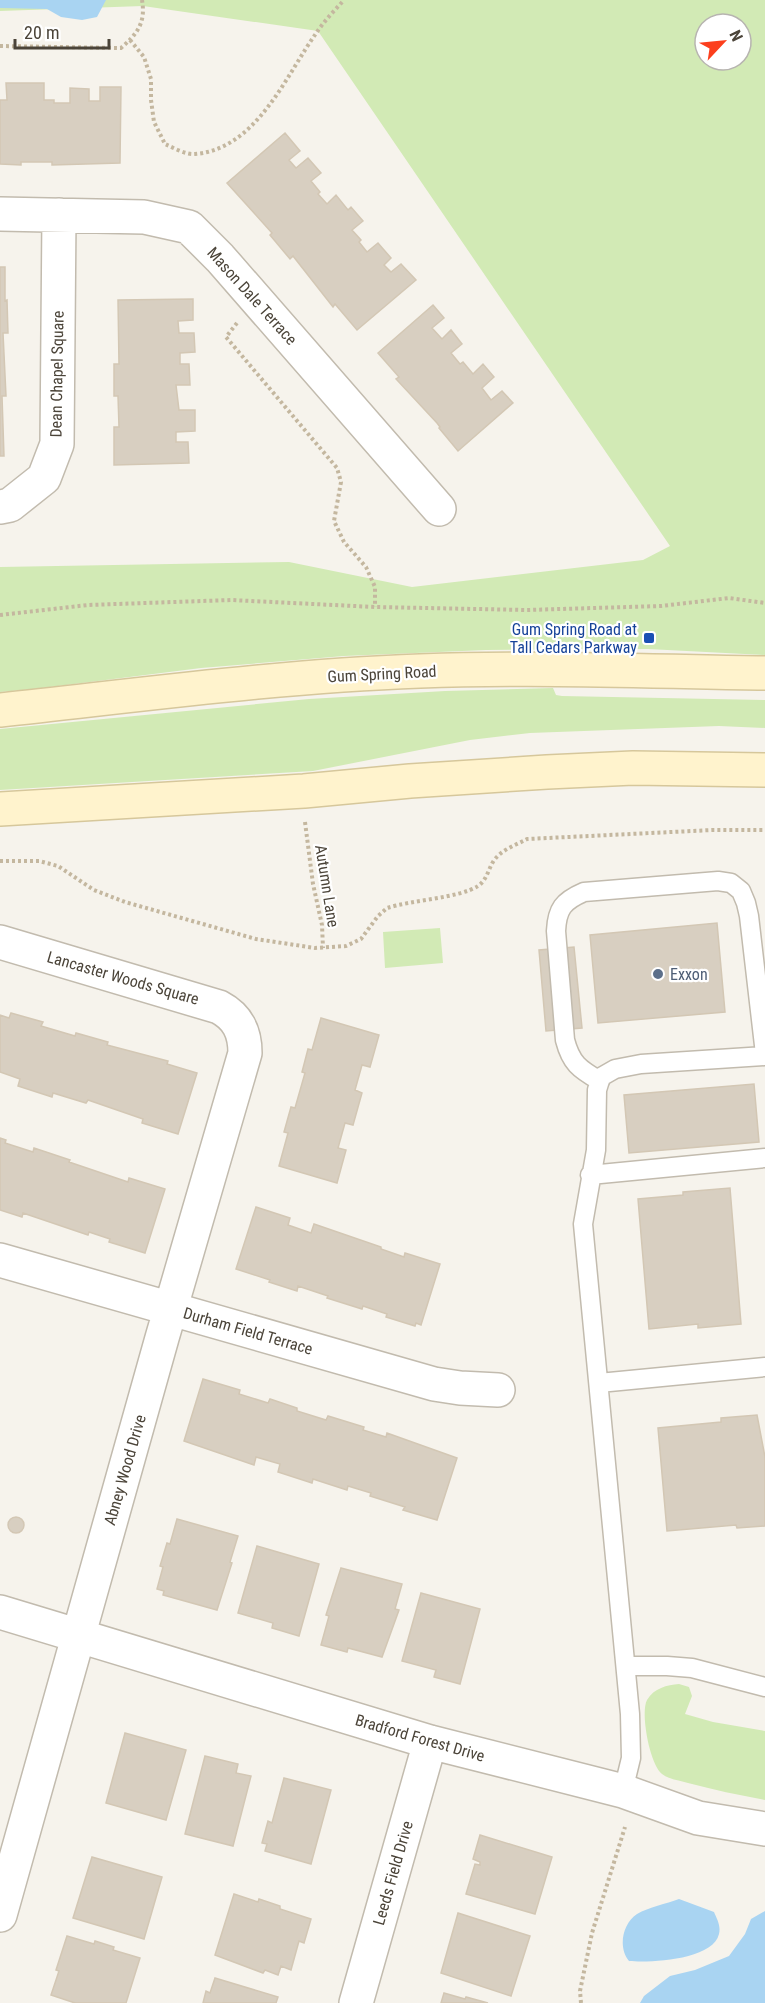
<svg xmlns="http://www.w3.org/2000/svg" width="765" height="2003" font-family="'Roboto Condensed',sans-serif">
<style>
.green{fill:#d2eab5;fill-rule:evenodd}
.water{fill:#a9d4f2}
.building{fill:#d8cfc1;stroke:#d3c7b4;stroke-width:1.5}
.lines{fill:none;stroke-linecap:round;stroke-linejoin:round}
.lane-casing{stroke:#c2bbae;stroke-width:21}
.street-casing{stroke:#c2bbae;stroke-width:36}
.secondary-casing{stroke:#d6c79b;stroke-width:36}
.path{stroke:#c4b79f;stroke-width:4;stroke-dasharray:3 3;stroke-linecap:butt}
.lane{stroke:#fff;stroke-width:18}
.street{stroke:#fff;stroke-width:33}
.secondary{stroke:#fff3cd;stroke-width:33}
.transit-dot{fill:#1a4fb4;stroke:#fff;stroke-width:2}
.service-dot{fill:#5c6f8a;stroke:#fff;stroke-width:2}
.labels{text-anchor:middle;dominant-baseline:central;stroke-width:4.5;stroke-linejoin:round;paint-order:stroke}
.street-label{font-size:16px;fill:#4b4439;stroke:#fff}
.transit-label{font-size:16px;fill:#164399;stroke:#fff;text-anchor:end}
.service-label{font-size:16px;fill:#4e5e75;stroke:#fff;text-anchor:start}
</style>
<rect width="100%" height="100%" fill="#f6f3ec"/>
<path class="green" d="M0,0h765v655l-117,-6 -162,1 -142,6 -143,12 -167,21 -34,3v-125l289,-5 123,25 231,-27 27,-14 -352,-515 -175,-25 -143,5zM705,24h36v36h-36z
M553,688l3,7 6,1 203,4v28l-46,-2 -189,7 -60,7 -157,31 -313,19v-61l309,-30 136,-8z
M440,928l3,35 -58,5 -2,-36z
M679,1684l10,3 3,9 -7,18 28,8 52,9v69c-26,-5 -51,-10 -77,-17 -9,-3 -18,-3 -26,-9 -12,-9 -22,-61 -15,-74 7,-12 20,-15 32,-16z"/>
<path class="water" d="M0,0h106l-9,17 -15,3 -21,-3 -14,-8 -47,-1z
M679,1899l35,13c3,7 7,14 5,22 -6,26 -69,29 -90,27 -11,-13 -7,-37 8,-47 12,-7 29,-10 42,-15z
M765,1911v92h-125l4,-7 26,-20 25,-6 34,-14 16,-22 6,-15z"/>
<path class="building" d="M6,83h38v17h10v3h16v-15l19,1v12h11v-14h21l-1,76 -68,2v-3h-31v3l-21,-1v-64h7z
M285,133l15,18 -11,9 7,8 12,-10 13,15 -10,8 9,11 -2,2 9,10 9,-9 12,15 3,-3 12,14 -11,9 9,10 -2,2 8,10 11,-9 13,15 -7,7 7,7 10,-8 15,16 -59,50 -22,-26 -2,3 -40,-51 -3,3 -20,-24 2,-2 -45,-50z
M0,267h5v34l2,-1 1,33h-5l3,63h-4l2,60h-4z
M193,299v21l-15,1 1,12h15l1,19 -15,1v11h9l1,21h-14l3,25h16v21l-19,1v10h12l1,21 -75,2v-38h5l-1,-31h-4v-32h5l-1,-64z
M433,305l11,13 -12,10 10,11 9,-9 11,14 -11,9 9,11 3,-2 10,12 10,-10 11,13 -12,11 9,12 11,-9 11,12 -55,48 -19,-23 1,-1 -3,-4 -41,-44 3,-2 -21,-24z
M717,923l8,89 -127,11 -8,-88z
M574,947l8,81 -36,3 -7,-81z
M11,1013l32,9 -2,4 34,10 1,-3 32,9 -1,3 61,16 -1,3 30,9 -19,61 -36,-11 1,-4 -55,-19 -2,3 -33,-10 -1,4 -34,-11 2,-7 -20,-7v-57l9,3z
M321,1018l58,17 -9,32 -8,-2 -7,25 7,3 -9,32 -8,-2 -7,25 8,2 -9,33 -58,-17 9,-33 -4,-1 7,-25 4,1 10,-35 -3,-1 6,-23 4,1z
M754,1084l5,58 -130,11 -5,-58z
M0,1138l6,2 -1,3 28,9 1,-4 36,12 -1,2 59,20 1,-4 36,11 -20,64 -36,-11 1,-3 -21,-7 -1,3 -65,-22 -1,4 -22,-7z
M730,1188l11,136 -43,4v-4l-49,5 -11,-130 45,-4v-3z
M256,1207l34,11 -2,7 23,8 3,-9 67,23v2l23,8 1,-4 35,11 -19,61 -5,-2 -1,3 -29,-9 1,-3 -24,-8 -1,3 -35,-11 1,-2 -30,-10 -1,5 -28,-9 1,-2 -34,-11z
M203,1379l37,11 -1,4 29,9 2,-4 27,9v3l29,9 2,-4 36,11 -1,3 23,7 1,-4 70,25 -20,62 -34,-10 2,-3 -35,-11 1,-3 -23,-7 -1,4 -34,-11 -1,4 -34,-11 2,-8 -24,-7 -2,8 -70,-24z
M757,1415l8,42v69l-28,2 -1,-3 -69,6 -9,-103 63,-6v-4z
M8 1525a8 8 0 1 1 16 0a8 8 0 1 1-16 0Z
M177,1519l61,17 -8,26 2,1 -15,47 -54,-15 1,-4 -7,-2 6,-22 -3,-1 7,-23 3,1z
M257,1546l62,18 -20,72 -27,-8 1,-5 -35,-10z
M341,1568l61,16 -7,25 4,1 -17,47 -34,-9 -1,4 -26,-7 8,-29 -3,-1z
M421,1593l59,16 -20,75 -26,-7 2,-7 -34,-9z
M125,1733l61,17 -20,70 -60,-17z
M205,1756l33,8 -2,9 15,3 -18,70 -48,-12z
M284,1778l47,12 -20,74 -46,-13 2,-7 -5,-1 6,-22 4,2z
M480,1835l72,22 -17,57 -69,-20 9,-30 5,1v-3l-7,-3z
M92,1857l70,20 -18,62 -71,-21z
M234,1894l24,8 1,-3 21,7v3l31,10 -7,24 -5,-2 -8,29 -10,-4 -3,9 -13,-5 -2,3 -48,-18z
M458,1913l72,23 -19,60 -70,-23z
M67,1936l27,8 1,-3 19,6 -1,3 27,8 -14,45h-51l-24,-8 8,-24 -3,-1z
M215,1978l63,19 -2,6h-73l3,-12 4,2z
M444,1993l21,6 1,-2 22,6h-47z"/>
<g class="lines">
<g class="lane-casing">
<path id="lane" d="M600,1081c-21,-12 -29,-18 -35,-41l-9,-109c1,-22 7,-30 28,-39l134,-11 13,2 10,8 5,12 3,13 16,138
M590,1175l175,-17
M599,1383l166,-16
M626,1666h41l25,2 73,19
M623,1791l8,-33 -1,-44 -47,-490 13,-74 1,-60 4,-13 14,-8 26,-5 124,-8"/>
</g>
<g class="street-casing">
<path id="street" d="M0,214l144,3 45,10 31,31 219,251
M0,507l10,-2 34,-27 13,-34 2,-229
M0,942l219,65c19,10 26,25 26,46l-83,285 -162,577
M0,1260l434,124 26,4 38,2
M0,1612l430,130 193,49 75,27 67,11
M356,2003l74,-261"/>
</g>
<g class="secondary-casing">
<path id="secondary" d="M0,710c140,-15 280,-34 420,-39 115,-4 230,0 345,2
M0,809l304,-18 106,-10 137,-9 86,-4 132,2"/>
</g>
<path class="path" d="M130,40l14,17 7,22v21l3,22 11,22c9,4 21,11 30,10 62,-5 91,-79 122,-122 8,-12 18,-22 27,-32
M0,46l121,2c16,-14 25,-25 21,-48
M237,323l-11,14 111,131 4,14 -7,39 10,21 22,25 9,20v20
M0,615l88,-10 143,-5 144,7 152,3 134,-4 68,-8 36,5
M305,822l8,62 9,41 1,23
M0,861h39l19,5 36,24 31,12 131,37 59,9 31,-2 15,-7 17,-23 9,-8c25,-8 72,-10 91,-22 10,-7 10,-18 17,-27 8,-10 21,-14 32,-20l186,-9h52
M581,2003l-1,-12 12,-58 33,-106"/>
<use href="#lane" class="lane"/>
<use href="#street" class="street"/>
<use href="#secondary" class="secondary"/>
</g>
<rect class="transit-dot" x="643" y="632" width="12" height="12" rx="3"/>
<circle class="service-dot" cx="658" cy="974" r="6"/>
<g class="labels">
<g class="street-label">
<text transform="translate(252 296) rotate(48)">Mason Dale Terrace</text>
<text transform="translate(57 374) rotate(-89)">Dean Chapel Square</text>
<text transform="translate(382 674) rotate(-3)">Gum Spring Road</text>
<text transform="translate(327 886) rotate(81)">Autumn Lane</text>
<text transform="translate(123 978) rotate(16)">Lancaster Woods Square</text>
<text transform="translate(248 1331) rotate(16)">Durham Field Terrace</text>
<text transform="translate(125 1470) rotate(-74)">Abney Wood Drive</text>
<text transform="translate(420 1738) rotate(16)">Bradford Forest Drive</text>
<text transform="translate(393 1873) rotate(-74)">Leeds Field Drive</text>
</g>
<g class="transit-label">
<text x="637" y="629">Gum Spring Road at<tspan x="637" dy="18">Tall Cedars Parkway</tspan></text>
</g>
<g class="service-label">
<text x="670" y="974">Exxon</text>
</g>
</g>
<g transform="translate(723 42) rotate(64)"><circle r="28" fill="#ffffff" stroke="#b7b4b0" stroke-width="1.5"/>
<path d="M0-4.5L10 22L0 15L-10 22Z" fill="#fc3f1d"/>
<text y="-9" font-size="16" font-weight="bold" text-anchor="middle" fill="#4b4439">N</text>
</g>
<path d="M15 39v9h94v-9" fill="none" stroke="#4b4439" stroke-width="3"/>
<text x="24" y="39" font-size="18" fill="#4b4439" stroke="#ffffff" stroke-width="4.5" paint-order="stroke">20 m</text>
</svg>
